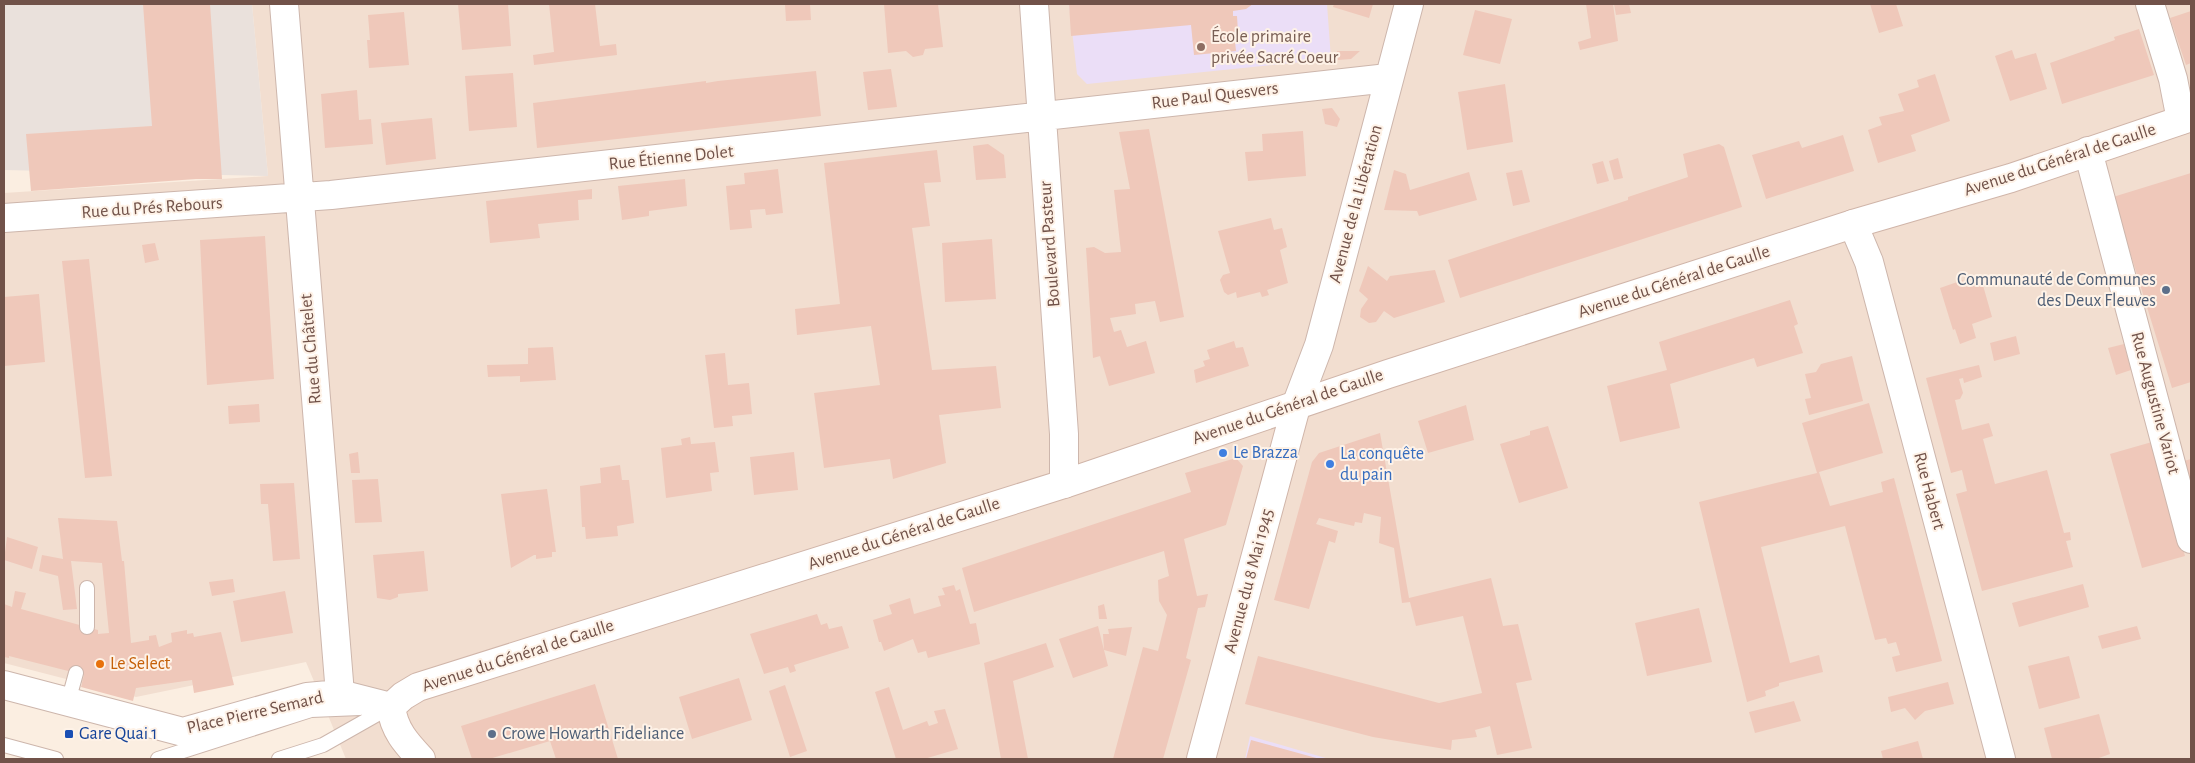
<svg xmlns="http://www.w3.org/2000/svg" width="2195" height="763" font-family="'Alegreya Sans',sans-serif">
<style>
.residential{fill:#f2ded0}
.industrial{fill:#eae1dc}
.education{fill:#ebdef7}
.building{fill:#efc8ba}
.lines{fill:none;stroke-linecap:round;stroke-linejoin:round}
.service-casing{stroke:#cdb6ac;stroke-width:16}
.minor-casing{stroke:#cdb6ac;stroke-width:30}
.secondary-casing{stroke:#d0b5a9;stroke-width:30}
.service{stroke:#fff;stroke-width:14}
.minor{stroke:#fff;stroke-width:28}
.secondary{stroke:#fff;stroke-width:28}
.education-dot{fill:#8d6e63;stroke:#fef2e7;stroke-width:2}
.service-dot{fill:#5c6f8a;stroke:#fef2e7;stroke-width:2}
.shop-dot{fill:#3f7fe0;stroke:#fef2e7;stroke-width:2}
.food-dot{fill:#e8710a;stroke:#fef2e7;stroke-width:2}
.transit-dot{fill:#1a4fb4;stroke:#fef2e7;stroke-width:2}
.labels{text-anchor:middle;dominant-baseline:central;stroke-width:4;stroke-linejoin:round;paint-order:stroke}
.education-label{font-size:18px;fill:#785e54;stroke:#fef2e7;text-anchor:start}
.street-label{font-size:18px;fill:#715249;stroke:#fef2e7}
.service-label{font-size:18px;fill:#4e5e75;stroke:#fef2e7;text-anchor:end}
.shop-label{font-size:18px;fill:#366cbe;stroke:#fef2e7;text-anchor:start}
.food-label{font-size:18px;fill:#c56008;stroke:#fef2e7;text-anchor:start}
.transit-label{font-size:18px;fill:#164399;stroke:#fef2e7;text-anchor:start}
</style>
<rect width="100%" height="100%" fill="#fbeee1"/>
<path class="residential" d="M252,4h1939v755h-1845l-40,-97 -170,35 -132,-34v-470l264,-17z"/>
<path class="industrial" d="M4,4h248l16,172 -264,-6z"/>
<path class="education" d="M1069,4h258l4,55 -244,25 -10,-10z
M1250,736l79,23h-84z"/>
<path class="building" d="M143,4h67l12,175h-26l-165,12 -5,-57 126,-8z
M458,4h50l3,42 -49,4z
M549,4h46l5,42 16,-2 1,11 -83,10 -1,-10 21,-3z
M785,4h25l1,16 -25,1z
M884,4h54l5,43 -18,2 -2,6 -10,2 -7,-6 -18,2z
M1069,4h184l-7,5 -13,2v5h4l1,16h-4l2,19 -42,4 -3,-30 -120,11z
M1334,4h39l-4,14 -36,-11z
M1586,4h27l5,37 -38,9 -2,-8 13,-4z
M1614,4h15l2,9 -15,2z
M1870,4h26l7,22 -24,7z
M1475,10l37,9 -12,45 -37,-9z
M2191,11v52l-5,2 -16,-47z
M404,12l5,53 -40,3 -2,-28h3l-2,-25z
M2139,29l15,46 -92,29 -12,-41 65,-23 -1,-3z
M2012,50l3,9 21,-6 11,36 -37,12 -15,-45z
M1337,51h23l-9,8 -13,1z
M891,69l6,38 -29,3 -5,-38z
M816,71l5,45 -284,32 -4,-45 173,-22v2l12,-2z
M513,73l4,54 -48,4 -4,-55z
M1935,74l15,47 -39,14 5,16 -38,12 -10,-33 14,-5 -3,-8 25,-6 -6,-17 21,-7 -2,-7z
M1505,84l8,58 -46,8 -9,-58z
M357,90l2,30 12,-1 2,25 -48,4 -4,-54z
M1332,108l8,11 -3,8 -12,-3 -3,-15z
M432,118l4,41 -50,6 -5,-42z
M1149,129l35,188 -24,5 -5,-21 -20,3 1,10 -26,4 4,14 7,-2 6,17 19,-6 9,32 -46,13 -9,-30 -7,2 -7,-110 8,-1 11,6 16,-1 -7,-62 16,-1 -11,-57z
M1303,131l3,45 -58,5 -3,-29 18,-1 -1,-17z
M1843,135l11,36 -88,28 -14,-44 47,-14 3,7z
M988,144l16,11 2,23 -30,2 -3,-34z
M1719,144l5,3 18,60 -282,91 -12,-38 180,-60v-3l60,-20 -5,-23z
M937,150l4,32 -17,1 6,43 -18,2 20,142 64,-4 5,42 -62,7 7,48 -53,16 -3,-20 -66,9 -10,-75 66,-8 -9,-59 -74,9 -2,-26 45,-5 -16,-141z
M1618,158l5,20 -9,2 -5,-19z
M1603,161l6,20 -12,3 -5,-20z
M778,169l5,44 -17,2 -1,-6 -15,1 2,18 -22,2 -4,-44 19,-2 -1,-11z
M1394,170l12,4 4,16 59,-18 8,28 -58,16 -2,-5 -33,-1z
M1522,170l8,32 -17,4 -7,-33z
M2191,173v209l-19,6 -59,-191z
M685,179l2,27 -38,5v5l-27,4 -4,-34z
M592,189v10l-14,1 1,20 -41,4 2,14 -50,5 -4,-42z
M1271,218l3,12 8,-2 5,19 -7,3 8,33 -21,7 2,5 -7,2 -2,-5 -23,6 -1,-6 -8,3 -4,-3 -4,-12 3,-5 7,-2 -12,-42z
M265,236l9,143 -67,6 -7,-145z
M992,239l4,60 -51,3 -3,-59z
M155,243l4,17 -14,3 -3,-18z
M89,259l23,217 -27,2 -23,-217z
M1368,266l19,15 3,-5 45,-6 10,32 -51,16 -10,-7 -8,11 -7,1 -9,-6 1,-8 7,-10 -9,-8z
M1963,280l2,7 17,-5 10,35 -20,7 4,14 -16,6 -5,-15 -2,1 -13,-42z
M39,294l6,68 -41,4v-69z
M1790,300l8,24 -4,2 9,27 -46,14 -3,-9 -84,26 10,44 -60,14 -13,-56 60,-16 -8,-28z
M2016,336l4,18 -26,7 -4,-18z
M1234,341l2,7 7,-1 6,19 -53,17 -2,-13 11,-4 -2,-5 7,-2 -3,-9z
M2124,344l7,26 -15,5 -8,-27z
M553,347l3,33 -36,2v-6l-32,1 -1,-12 41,-1v-16z
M725,353l3,32 21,-2 3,31 -20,2 1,10 -19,2 -9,-73z
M1852,356l11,45 -54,14 -4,-16 6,-1 -6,-24 11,-2 5,-8z
M1979,365l3,12 -18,6 -1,-5 -4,1 4,14 -3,6 -5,1 7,30 27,-7 4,13 -10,3 12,45 52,-14 17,63 6,-1 1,8 -5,1 7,26 -91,24 -26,-97 11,-3 -5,-21 -11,3 -25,-95z
M1869,403l14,50 -64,19 11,34 53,-14 -2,-10 13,-4 48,183 -46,11 -4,-15 8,-2 -4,-13 -8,2 -2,-6 -11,2 -30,-114 -84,21 29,116 29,-8 4,17 -44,11v3l-14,5 1,5 -19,6 -48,-200 118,-29 -15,-50z
M259,404l1,18 -31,2 -1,-18z
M1466,405l8,35 -46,13 -10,-32z
M1548,426l20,62 -49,15 -19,-59 30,-9v-4z
M1380,433l29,165 82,-20 12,48 15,-2 14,56 -16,3 16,65 -35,7 -7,-29 -15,4 2,7 -25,3 -1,10 -78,-13 -128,-33 13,-48 181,47 43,-10 -19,-77 -47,10 -6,-24 -8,1 -8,-55 -15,-5 2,-26 -17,-4 -2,10 -7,-1 -1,4 -35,-8 -3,6 22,7 -3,12 -6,-2 -20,68 -35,-9 38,-138 7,-9z
M690,437l1,7 24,-2 4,30 -9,1 2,18 -46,7 -5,-50 21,-3 -1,-6z
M2152,442l33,114 -43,12 -32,-114z
M358,452l2,21h-9l-2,-19z
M794,452l4,38 -44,5 -4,-38z
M1236,458l7,8 -17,59 -42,14 13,57 11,-2 -3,13 -7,1 -12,50 5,2 -28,99h-50l30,-112 15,4 9,-36 -8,-14 -1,-21 11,-4 -5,-25 -190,61 -12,-44 229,-76 -6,-19z
M2191,459v26l-7,-24z
M620,465l2,15h7l5,43 -17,3 1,10 -32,3 -1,-12h-3l-2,-41 21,-3 -1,-15z
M378,479l4,43 -27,1 -3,-43z
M294,483l6,76 -27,2 -5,-57h-7l-1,-20z
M547,489l9,63h-4v5l-16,2v-4h-2l-23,13 -10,-74z
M58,518l59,3 5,40h2l7,82 18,-3v-4l7,-1 3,12 13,-5 -1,-9 16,-3v4l6,-1 1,4 27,-5 13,53 -40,8 -2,-13 -56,8 -3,13 -52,-14 3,-12 -75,-19v2l-5,-1v-53l8,3 3,-16 11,2 -5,16 77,21v4l11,-1 -7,-70 -31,-2 6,48 -14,1 -5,-34 -19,-5 3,-16 21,4z
M7,537l31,10 -6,22 -28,-9z
M424,551l4,40 -30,3v3l-8,3 -13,-2 -4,-43z
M233,579l2,13 -23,4 -3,-14z
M2083,584l6,23 -70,20 -7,-24z
M954,585l2,6 4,-2 10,35 6,-1 4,21 -52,14 -2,-7 -8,2 -5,-14 -29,12 -3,-9h-2l-6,-22 19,-6 -3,-9 21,-7 4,16 27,-8 -3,-10 7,-1 -3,-7z
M285,591l8,42 -52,9 -8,-41z
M1104,604l3,15h-8l-1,-13z
M1699,608l13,54 -65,14 -12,-53z
M817,614l4,11 6,-2 2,6 13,-3 7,22 -55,17 2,6 -6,2 -2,-6 -24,7 -14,-40z
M1098,626l6,24 -1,-16h6l-1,-5 24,-2 -6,29 -22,-6 4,16 -35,12 -14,-39z
M2137,626l4,13 -39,10 -4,-13z
M1046,643l8,24 -41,14 15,78h-27l-17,-96z
M2069,656l11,42 -41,11 -11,-43z
M739,678l13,42 -60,19 -13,-42z
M1948,682l6,22 -29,7 -10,9 -10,-12 -14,4 -3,-15z
M595,684l23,75h-62l-6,-18 -61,18h-17l-11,-33z
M785,685l22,66 -17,6 -21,-66z
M889,687l14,43 24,-9 2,5 9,-3 -4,-12 11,-2 13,40 -34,10h-28l-21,-67z
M1794,701l7,20 -46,12 -6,-21z
M2099,714l11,40 -14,5h-44l-8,-31z
M1251,740l69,19h-74z
M1918,741l5,18h-40l-2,-8z"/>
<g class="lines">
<g class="service-casing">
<path id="service" d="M87,588v39
M68,702l8,-29
M4,745l52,14
M158,759l153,-49 49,-2
M279,759l44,-14 67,-38"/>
</g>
<g class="minor-casing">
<path id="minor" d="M284,4l56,690
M1034,4l30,430v50
M2150,4l23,75 8,41
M2088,151l103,388
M4,218l327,-23 1057,-117
M1853,224l16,38 132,497
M1297,403l22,-58 90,-341
M4,685l179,47 124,-35 33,-3 51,13"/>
</g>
<g class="secondary-casing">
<path id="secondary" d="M421,759c-15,-16 -27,-29 -30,-52l12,-11 15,-9 646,-203 324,-110 465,-150 158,-46 180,-61
M1201,759l96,-356"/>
</g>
<use href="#service" class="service"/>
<use href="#minor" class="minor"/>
<use href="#secondary" class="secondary"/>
</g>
<circle class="education-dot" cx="1201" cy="47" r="5"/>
<g class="service-dot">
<circle cx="2166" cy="290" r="5"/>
<circle cx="492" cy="734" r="5"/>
</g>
<g class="shop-dot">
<circle cx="1223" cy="453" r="5"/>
<circle cx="1330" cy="464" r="5"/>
</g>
<circle class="food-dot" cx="100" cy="664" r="5"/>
<rect class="transit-dot" x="64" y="729" width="10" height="10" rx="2.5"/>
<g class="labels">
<g class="education-label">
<text x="1211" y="37">École primaire<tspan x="1211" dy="21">privée Sacré Coeur</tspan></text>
</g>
<g class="street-label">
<text transform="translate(1215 96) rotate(-7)">Rue Paul Quesvers</text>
<text transform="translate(671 158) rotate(-6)">Rue Étienne Dolet</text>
<text transform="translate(2060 160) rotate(-18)">Avenue du Général de Gaulle</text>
<text transform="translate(1356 204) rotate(-75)">Avenue de la Libération</text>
<text transform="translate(152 208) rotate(-4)">Rue du Prés Rebours</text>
<text transform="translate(1050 244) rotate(-94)">Boulevard Pasteur</text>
<text transform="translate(1674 282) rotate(-18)">Avenue du Général de Gaulle</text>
<text transform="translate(311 349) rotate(-95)">Rue du Châtelet</text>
<text transform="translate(2155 403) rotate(75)">Rue Augustine Variot</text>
<text transform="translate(1288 407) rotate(-19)">Avenue du Général de Gaulle</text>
<text transform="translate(1929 491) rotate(75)">Rue Habert</text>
<text transform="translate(904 534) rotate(-18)">Avenue du Général de Gaulle</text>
<text transform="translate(1249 581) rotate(-75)">Avenue du 8 Mai 1945</text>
<text transform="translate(518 656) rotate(-18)">Avenue du Général de Gaulle</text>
<text transform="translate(255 713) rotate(-13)">Place Pierre Semard</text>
</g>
<g class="service-label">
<text x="2156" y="280">Communauté de Communes<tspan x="2156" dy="21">des Deux Fleuves</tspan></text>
<text x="502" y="734" text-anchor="start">Crowe Howarth Fideliance</text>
</g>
<g class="shop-label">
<text x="1233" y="453">Le Brazza</text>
<text x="1340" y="454">La conquête<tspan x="1340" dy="21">du pain</tspan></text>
</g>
<g class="food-label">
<text x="110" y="664">Le Select</text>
</g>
<g class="transit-label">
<text x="79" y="734">Gare Quai 1</text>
</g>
</g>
<rect width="2195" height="763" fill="none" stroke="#715249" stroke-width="10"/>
</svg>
